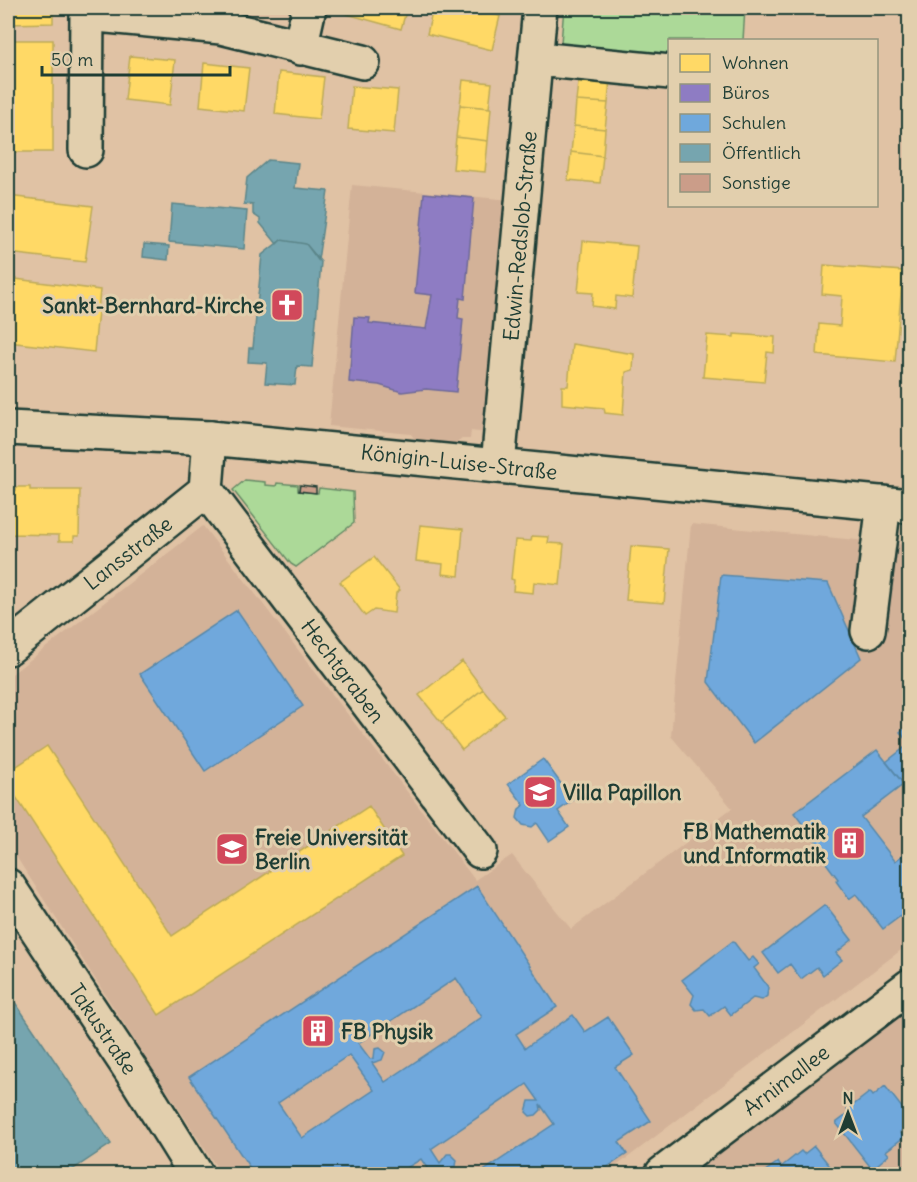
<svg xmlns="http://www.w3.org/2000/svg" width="917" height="1182" font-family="Delius,sans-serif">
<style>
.built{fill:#d3b298}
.green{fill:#acd998;stroke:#668b66;stroke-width:1.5}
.homes{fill:#ffd966;stroke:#bcaa57;stroke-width:1.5}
.offices{fill:#8e7cc3;stroke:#6d6998;stroke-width:1.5}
.schools{fill:#6fa8dc;stroke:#5788aa;stroke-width:1.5;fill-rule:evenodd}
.public{fill:#76a5af;stroke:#5c868a;stroke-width:1.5}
.building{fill:#cb9d89;stroke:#1f3d34;stroke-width:1.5}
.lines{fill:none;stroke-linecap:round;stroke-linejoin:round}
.minor-casing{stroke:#1f3d34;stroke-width:38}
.major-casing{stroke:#1f3d34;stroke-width:38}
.minor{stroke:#e2cfad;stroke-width:33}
.major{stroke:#e2cfad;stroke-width:33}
.labels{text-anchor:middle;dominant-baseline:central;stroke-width:6;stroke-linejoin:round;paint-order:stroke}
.street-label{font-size:21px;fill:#1f3d34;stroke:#e2cfad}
.poi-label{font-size:21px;font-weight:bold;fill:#1f3d34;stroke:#e2cfad;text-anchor:start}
</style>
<rect width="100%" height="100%" fill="#e0c2a4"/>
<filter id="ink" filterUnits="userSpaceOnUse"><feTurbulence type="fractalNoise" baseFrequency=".0167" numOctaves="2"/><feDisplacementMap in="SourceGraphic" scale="12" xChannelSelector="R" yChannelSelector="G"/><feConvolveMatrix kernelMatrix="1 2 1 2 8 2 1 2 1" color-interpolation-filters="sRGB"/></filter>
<g filter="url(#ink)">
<path class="built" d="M352,185l158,15 -22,233 -17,-2 -1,8h-8l-9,6 -36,-3 -6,-8 -82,-8z
M691,524l218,21v399l-303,230h-385l-213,-330v-167l195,-151 272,354 37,-25 59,74 161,-121 -61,-72z
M909,1008v166h-220z"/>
<path class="green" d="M564,8h181l-2,32h-73l-1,25 -109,-11z
M245,480l20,2v3l11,1 1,-3 21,2v6l20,2 1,-5 34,4 1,31 -58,44 -5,-3 -58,-74z"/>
<path class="homes" d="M8,8h45v15l-45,1z
M337,8h70l-6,21 -65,-18z
M433,8h32l35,8 -8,34 -65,-16z
M11,40h42v112h-41z
M130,56l45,4 -5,45 -45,-5z
M204,63l45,5 -5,43 -44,-5z
M279,72l45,5 -5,42 -44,-5z
M579,74l31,4 -2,25 -32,-2z
M463,80l29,3 -3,25 -29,-3z
M352,86l46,4 -4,43 -46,-4z
M576,101l32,2 -3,26 -31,-3z
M460,105l31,3 -3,33 -32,-4z
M574,126l31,3 -2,27 -32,-4z
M456,137l32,4 -3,31 -32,-3z
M571,152l32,4 -3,27 -32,-3z
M8,196l85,10 -8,56 -77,-9z
M583,241l54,5 -5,52 -16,-2 -1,13 -23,-3 1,-13 -15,-1z
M824,265l79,6 -8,91 -78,-7 2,-31 21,2 2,-30 -20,-2z
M8,278l92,12 -6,62 -86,-10z
M734,334l41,3 -1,16 -7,-1 -3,30 -61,-5 4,-42 27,2z
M572,344l62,10 -1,16 -7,2 -3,43 -18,-2 -1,-5 -42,-4v-18h6z
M16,487h14v3h50l-1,46h-5v5h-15v-6l-51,-1v-44h8z
M420,525l43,4 -4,47 -17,-2 1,-10 -27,-3z
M532,536l17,1 -1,6 16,1 -4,41 -26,-3 -1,11 -20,-2 1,-11 -3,-1 4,-39 16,1z
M631,546l38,3 -5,54 -38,-3z
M374,557l26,33 -4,3 -2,20 -20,-3 -9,6 -25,-34z
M462,661l21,28 -42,33 -22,-27z
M483,689l22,27 -43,34 -21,-28z
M47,746l125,190 197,-130 33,50 -243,159 -151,-230v-13z"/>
<path class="offices" d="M424,193l50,5 -9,101 -5,-1 -2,20 5,1 -7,73 -30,-3 -24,3 -23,-7 -30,-3 5,-65 16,1 -1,5 57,6 6,-34 -17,-2z"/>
<path class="schools" d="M721,575l107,8 33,75 -107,85 -46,-61z
M237,610l66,96 -98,65 -65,-97z
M910,725v67l-24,-30 23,-18 -9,-12z
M877,750l27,34 -43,33 34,44 15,-11v59l-27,20 -27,-35 -7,5 -13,-18 2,-2 -21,-28 4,-3 -27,-35z
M543,759l30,41 -15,11 11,16 -20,14 -12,-18 -5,4 -9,-2 -6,-7 2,-9 5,-4 -16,-21z
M477,886l80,121 -41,27 9,14 48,-33 12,17 23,-15 26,38 -19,12 36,54 -32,21 8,12 -21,14 4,6h-131l75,-50 -14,-20 1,6 -5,5 -6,1 -4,-4 3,-11h10l-12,-17 -96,65 9,14 7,-9h4l6,6 -1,6 -11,3 3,5h-17l-10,-15 -24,15h-143l-65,-97zM456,978l26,39 -97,65 -13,-19 10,-3 3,-8 -5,-4 -5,1 -1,9 -4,1 -12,-16zM349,1055l25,35 -72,48 -24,-35z
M825,905l27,35 -16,13 6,7 -19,15 -6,-8 -16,12 -11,-15 -12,9 -15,-20z
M733,941l15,20 5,-4 6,7 -5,4 14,19 -1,9 -5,4 -9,-2 -22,17 -7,-9 -14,10 -6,-7 -8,1 -5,-6 3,-9 -12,-15z
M885,1086l25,32v6l-10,8 4,5 -18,14 3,4 -17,14 -36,-46 13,-10 -2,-3 23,-18 3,4z
M814,1146l22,28h-75l17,-12 3,5 20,-16 3,3z"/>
<path class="public" d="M268,160l30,3 -3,25 33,3 -10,69 -12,-16 -25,-4 -4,4 -17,-21v-4l-7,-5v-9l-9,-1 3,-26z
M172,204l75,7 -3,38 -75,-7z
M281,240l25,4 15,18 -9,105 -15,-1 -2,19 -30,-2 2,-20 -19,-1 1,-14h4l9,-93z
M144,244l25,2 -1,14 -25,-3z
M8,992l103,152 -45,30h-58z"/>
<path class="building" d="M300,485l16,2v6l-17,-2z"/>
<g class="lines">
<g class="minor-casing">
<path id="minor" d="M87,14l134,13 142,35
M300,48l9,-40
M537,59l133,13
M86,150l1,-142
M498,465l42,-457
M206,490l274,361
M868,631l16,-128
M8,648l198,-158 4,-52
M8,886l130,195 58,93
M662,1174l248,-188"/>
</g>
<g class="major-casing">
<path id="major" d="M8,428l202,10 700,68"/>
</g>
<use href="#minor" class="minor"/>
<use href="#major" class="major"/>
</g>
</g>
<defs>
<g id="church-square" transform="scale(1.725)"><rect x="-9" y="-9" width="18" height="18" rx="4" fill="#d1495b" stroke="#e2cfad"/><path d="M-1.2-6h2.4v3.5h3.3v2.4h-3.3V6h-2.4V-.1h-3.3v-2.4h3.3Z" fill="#fff"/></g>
<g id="school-square" transform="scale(1.725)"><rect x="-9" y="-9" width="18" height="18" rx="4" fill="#d1495b" stroke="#e2cfad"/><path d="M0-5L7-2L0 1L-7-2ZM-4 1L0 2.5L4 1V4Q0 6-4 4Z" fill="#fff"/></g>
<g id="building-square" transform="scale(1.725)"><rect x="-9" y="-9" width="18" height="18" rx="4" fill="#d1495b" stroke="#e2cfad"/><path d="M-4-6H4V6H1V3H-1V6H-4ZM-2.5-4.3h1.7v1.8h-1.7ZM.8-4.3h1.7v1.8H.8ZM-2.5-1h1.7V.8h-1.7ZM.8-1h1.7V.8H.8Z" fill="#fff"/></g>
<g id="university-square" transform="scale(1.725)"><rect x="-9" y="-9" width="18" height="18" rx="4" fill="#d1495b" stroke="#e2cfad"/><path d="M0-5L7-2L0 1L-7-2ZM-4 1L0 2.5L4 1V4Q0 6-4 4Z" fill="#fff"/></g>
</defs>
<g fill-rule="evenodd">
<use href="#church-square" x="287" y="305"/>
<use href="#school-square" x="540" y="792"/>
<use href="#building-square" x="849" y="843"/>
<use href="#university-square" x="232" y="849"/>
<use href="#building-square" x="318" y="1031"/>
</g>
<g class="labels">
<g class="street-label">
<text transform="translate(520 236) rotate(-85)">Edwin-Redslob-Straße</text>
<text transform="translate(459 462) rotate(6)">Königin-Luise-Straße</text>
<text transform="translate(128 553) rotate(-38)">Lansstraße</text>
<text transform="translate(343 671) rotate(53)">Hechtgraben</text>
<text transform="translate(103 1029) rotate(56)">Takustraße</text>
<text transform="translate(786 1080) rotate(-37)">Arnimallee</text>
</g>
<g class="poi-label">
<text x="264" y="305" text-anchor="end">Sankt-Bernhard-Kirche</text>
<text x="563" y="792">Villa Papillon</text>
<text x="826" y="831" text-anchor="end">FB Mathematik<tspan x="826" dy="24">und Informatik</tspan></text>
<text x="255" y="837">Freie Universität<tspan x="255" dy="24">Berlin</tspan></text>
<text x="341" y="1031">FB Physik</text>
</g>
</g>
<rect width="917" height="1182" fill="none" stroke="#e2cfad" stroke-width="30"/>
<rect x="15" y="15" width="887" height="1152" fill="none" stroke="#1f3d34" stroke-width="2" filter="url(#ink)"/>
<rect x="668" y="39" width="210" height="168" fill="#e2cfad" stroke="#94957d" stroke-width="1.5"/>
<rect x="680" y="54" width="30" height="18" fill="#ffd966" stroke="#94957d" stroke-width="1.5"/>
<text x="722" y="69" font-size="18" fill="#1f3d34">Wohnen</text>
<rect x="680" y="84" width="30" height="18" fill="#8e7cc3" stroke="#94957d" stroke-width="1.5"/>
<text x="722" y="99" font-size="18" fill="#1f3d34">Büros</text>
<rect x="680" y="114" width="30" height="18" fill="#6fa8dc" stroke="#94957d" stroke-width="1.5"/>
<text x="722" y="129" font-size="18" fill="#1f3d34">Schulen</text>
<rect x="680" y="144" width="30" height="18" fill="#76a5af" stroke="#94957d" stroke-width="1.5"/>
<text x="722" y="159" font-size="18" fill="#1f3d34">Öffentlich</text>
<rect x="680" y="174" width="30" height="18" fill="#cb9d89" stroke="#94957d" stroke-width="1.5"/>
<text x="722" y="189" font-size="18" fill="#1f3d34">Sonstige</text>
<g transform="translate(848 1113)" stroke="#e2cfad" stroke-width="4.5" paint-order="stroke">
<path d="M0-4.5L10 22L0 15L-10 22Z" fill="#1f3d34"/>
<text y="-9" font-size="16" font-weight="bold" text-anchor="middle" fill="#1f3d34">N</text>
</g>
<path d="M42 66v9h188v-9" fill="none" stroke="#1f3d34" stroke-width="3"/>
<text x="51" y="66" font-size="18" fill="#1f3d34" stroke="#e2cfad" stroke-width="4.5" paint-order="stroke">50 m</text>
</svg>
